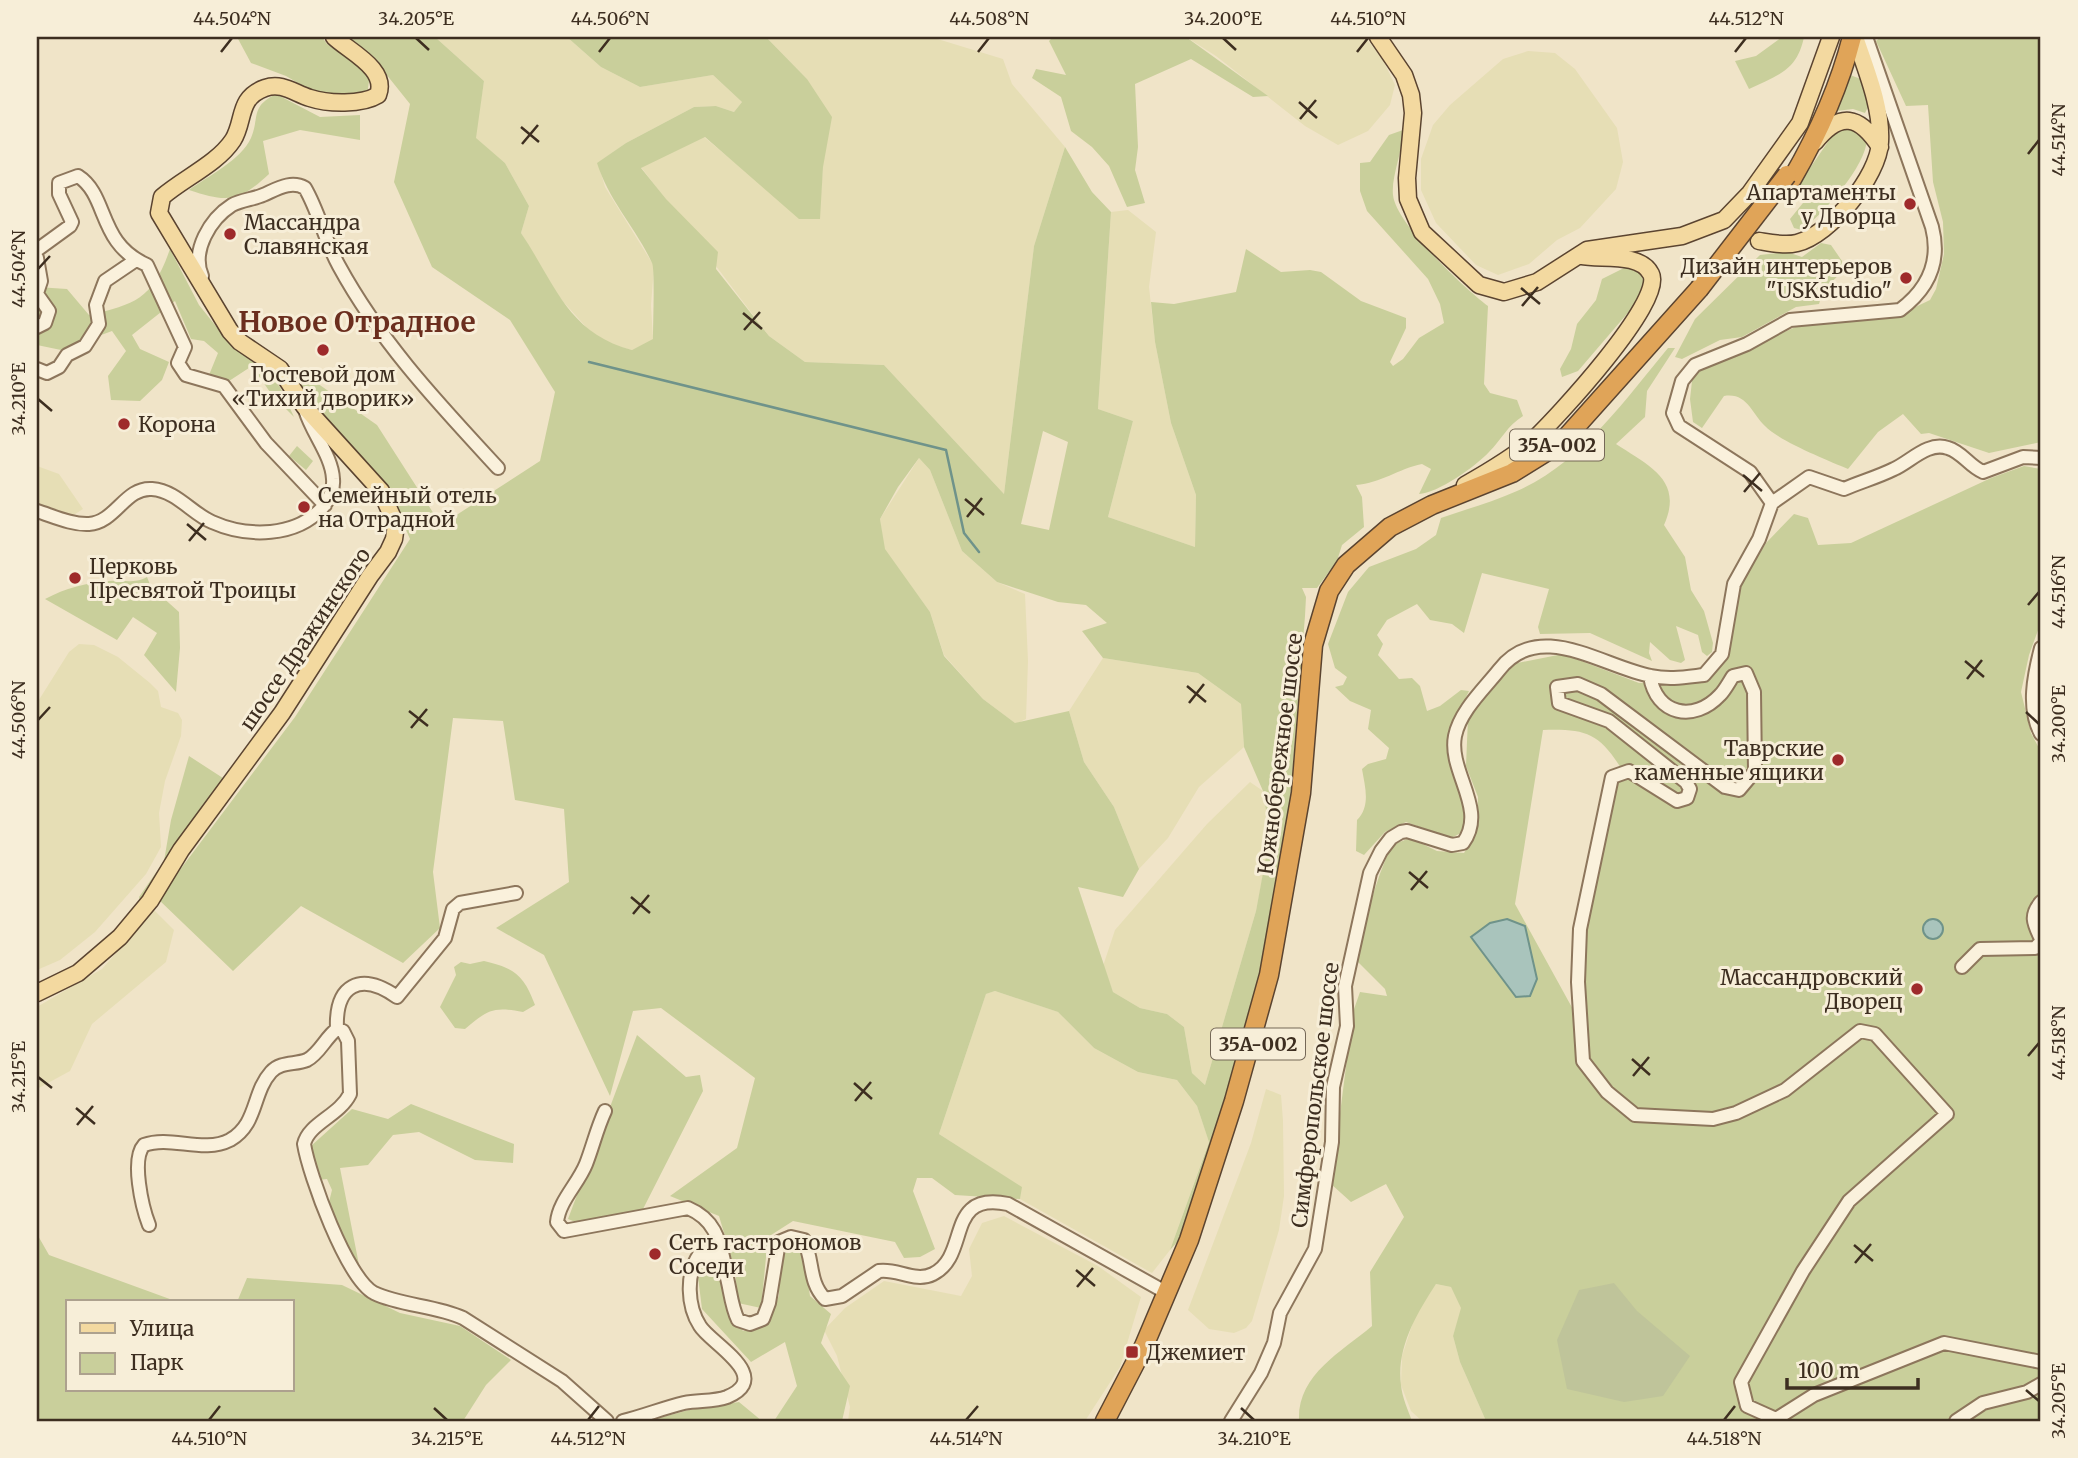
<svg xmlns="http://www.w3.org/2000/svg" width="2078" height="1458" font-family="Merriweather,serif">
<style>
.farmland{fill:#e6deb5}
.green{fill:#c9cf9b;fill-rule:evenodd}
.cemetery{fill:#bfc49a}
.water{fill:#a9c4bc;stroke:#6f938a;stroke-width:2}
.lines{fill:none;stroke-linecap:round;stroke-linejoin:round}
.stream{stroke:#6f938a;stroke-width:2.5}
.minor-casing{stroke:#8d765c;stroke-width:16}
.major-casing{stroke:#5b4430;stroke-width:19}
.highway-casing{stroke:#5b4430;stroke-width:21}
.minor{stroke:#faf1dc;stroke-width:12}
.major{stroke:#f3d9a0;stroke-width:16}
.highway{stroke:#e0a458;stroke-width:18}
.highway-bridge-casing{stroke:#5b4430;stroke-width:21;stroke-linecap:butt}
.highway-bridge{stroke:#e0a458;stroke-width:18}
.ticks{fill:none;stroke:#3d2e20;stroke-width:2.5}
.poi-dot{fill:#9e2a2b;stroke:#f7eed8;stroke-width:2.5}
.labels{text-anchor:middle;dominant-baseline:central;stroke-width:6;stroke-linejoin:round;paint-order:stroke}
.shield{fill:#f7eed8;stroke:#756857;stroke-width:2}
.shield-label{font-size:19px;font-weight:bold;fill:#3d2e20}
.poi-label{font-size:21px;fill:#3d2e20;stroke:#f7eed8;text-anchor:start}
.street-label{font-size:21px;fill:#3d2e20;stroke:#f7eed8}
.district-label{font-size:28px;font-weight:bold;fill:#6b2e1e;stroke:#f7eed8}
.neatline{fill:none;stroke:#3d2e20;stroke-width:2.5}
.ticks-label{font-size:18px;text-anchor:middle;fill:#3d2e20}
</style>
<rect width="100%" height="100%" fill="#f0e4c8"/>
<path class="farmland" d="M435,37h132l34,30 39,20 73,-12 29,27 -8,10 -18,-6 -22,1 -68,36 -28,20 7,24 49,79 -3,39 2,35 -21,10 -26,-7 -19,-15 -28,-31 -38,-64 8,-27 -24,-43 -30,-25 9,-57z
M766,37h165l72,22 9,25 53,63 -31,99 -30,248 -120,-129 -79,-3 -36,-26 -128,-169 63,-30 41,34 74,48 4,-52 -16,-88z
M1186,37h179l18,23 12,25 -5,20 -22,26 -30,14 -33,-19 -89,-70z
M1528,51l27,2 20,16 42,59 6,34 -7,27 -36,39 -23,12 -28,24 -31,11 -22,-10 -40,-42 -15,-33v-31l12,-34 17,-20 53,-46z
M1128,210l28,22 -7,55 6,55 16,81 25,72 -1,52 -87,-30 25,-96 -35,-12 13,-197z
M919,458l11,12 32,81 35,31 28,12 3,67 -2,58 -10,5 -33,-25 -39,-44 -14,-43 -46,-63 -4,-30z
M37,466l22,8 24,35 -11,7 -35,-10z
M79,644l15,1 24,12 32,26 8,8 3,16 17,6 4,7 -1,16 -16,45 -6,32 2,34 -15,27 -51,58 -35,28 -23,10v-267l32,-51z
M1103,658l95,15 43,31 3,43 -45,40 -31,51 -29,31 -25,-62 -30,-45 -15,-51z
M1250,782l13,9 8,44 -15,76 -51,174 -13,-12 -8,-46 -17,-13 -27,-6 -27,-16 -10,-26 12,-36 92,-106z
M154,910l20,20 -8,32 -74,62 -22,47 -33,18v-82l65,-38z
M995,991l63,21 36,36 44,24 39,8 20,26 12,35 -39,109 -18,23 -132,-74 1,-12 -82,-53 47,-140z
M1266,1089l15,6 2,26 1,75 -5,34 -27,91 -6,7 -12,5 -25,-4 -21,-19 63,-167z
M1004,1216l94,50 43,31 -21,70 -35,54h-237l2,-14 -13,-51 -13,-26 21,-22 39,-27 77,15 11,-20 -3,-27 13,-26z
M1436,1284l15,3 11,21 -9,28 7,26 26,59h-64l-11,-10 -10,-26 1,-29 14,-43z"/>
<path class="green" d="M237,37h85l5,7 43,30 -3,21 -47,1 -34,-20 -35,-13z
M344,37h91l49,44 -8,57 29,25 24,43 -8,27c34,50 46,100 111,117l21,-11c0,-12 2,-71 -1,-76 -16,-35 -43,-62 -55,-100l29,-20 68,-36 22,-1 18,6 8,-10 -29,-27 -73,12 -39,-20 -34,-30h199l41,42 25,38 -9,50 -3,52h-21l-94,-82 -64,31 25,31 52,53 -2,17 53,67 36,26 79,3 120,129 30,-248 31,-99 27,45 19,20 -13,197 35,12 -25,96 87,30 1,-52 -25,-72 -16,-81 -4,-40 23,2 62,-12 10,-43 35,23 29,-2 11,2 40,29 45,17v10l-16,34 3,4 10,-7 16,-21 25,-15 -4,-19 -12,-25 -61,-68 -7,-20v-28l10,-1 19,-27 14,-5c0,21 -12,47 -10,65 3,29 71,93 95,111l-4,78 6,9 27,7 6,16c-16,10 -21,23 -34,36 -14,15 -51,41 -70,42l12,-25 -9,-5c-24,5 -41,19 -66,21l6,12 2,30 -22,18 -5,16 -20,27h-15l4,9 -1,19 -16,198 -19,138 -55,189 -35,98 -10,11 39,-108 -12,-36 -20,-26 -39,-8 -44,-24 -36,-36 -63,-21 -9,3 -47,140 83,53 -2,12 -65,-4 -23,-17h-15l-4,13 22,58 -15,8 -16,1 -9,-16 -102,-21 -25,16 -7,71 -23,-5 -3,-33 -16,-54 -49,-20 67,-48 18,-70 -94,-70 -28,3 -23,85 -66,-141 -48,-27 73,-46 -5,-73 -49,-9 -12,-79 -50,-3 -20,154 7,56 -37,35 -102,-57 -68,65 -75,-72 137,-182 115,-178 -17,-39 -81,-89 -18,-44 83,58 64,100 99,-64 15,-69 -45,-72 -78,-53 -38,-85 16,-78 -32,-40zM1043,431l25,11 -19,88 -28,-6zM919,458l11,12 32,81 35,31 61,20 28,3 21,18 -25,8 21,27 95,15 43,31 3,43 19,44 7,44 -14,76 -51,174 -13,-12 -8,-46 -17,-13 -27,-6 -27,-16 -35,-105 45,10 16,-28 -25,-62 -30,-45 -15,-51 -54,12 -32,-24 -39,-43 -14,-44 -45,-63 -5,-30 18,-32z
M1053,37h133l82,59 -15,1 -62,-38 -56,25 3,63 -3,23 10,33 -18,4 -18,-41 -17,-19 -21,-16 -10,-34 -29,-19 4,-9 30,6 -17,-34z
M1782,37h22c-7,34 -26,38 -55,52l-14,-28 21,-5z
M1881,37h160v405l-52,11 -60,-20 -8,1 -18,-20 -25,18 -30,37c-21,-9 -69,-28 -83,-43 -13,-12 -18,-34 -41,-30l-22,32 -9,-6 -3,-23 3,-27 116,-51h40l54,-8 27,-13 6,-11 8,-35 -1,-32 -10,-40 -5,-77 -22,1 -30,-65z
M1847,74l14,5 8,26 -4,8 -12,-4 -17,2z
M276,94l44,23 40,-2v25l-60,-10 -37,11 6,33c-30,28 -41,29 -80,16 19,-14 52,-30 62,-52 9,-22 -1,-31 25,-44z
M1847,128l20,11c-1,27 -43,74 -65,91l-8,-2 -4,-9 17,-21 -8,-14 33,-48z
M1821,243l10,2 11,16 -1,12 -18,17 -4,14 -23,3 -54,30 -22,3 -38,19 -7,-2 20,-38 65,-64 27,-3 15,5z
M170,249l29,56 24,30 34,26 23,26 14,30 -22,-22 -20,-29 -23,15 -20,-6 9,-22 -14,-12 -13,-2 -16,-38 -43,34 8,14 29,13 -7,18 -22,21 -29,-1 -3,-24 18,-25 -14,-20 -51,19 -24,-5v-58l30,2 22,26c48,-11 64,-17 81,-66z
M1626,267l11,2 9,14 -2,11 -66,77 -16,6 -2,-8 11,-20 6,-25 19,-24 6,-21z
M1668,348h7l-28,43 -2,26 -29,27c33,22 68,36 48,81l21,32 6,33 13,21 9,32 -1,9 -5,4 -5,-4 -4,-17 -22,-9 9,34 -4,3 -11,-3 -20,-18 -1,11 3,8 -62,-28 -50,1 -2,-7 11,-38 -67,-16 -18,60 -12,-9 -22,-4 -13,-16 -30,16 -10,15 6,9 -5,11 21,24 13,-1 8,8 7,25 13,-5 21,-16 8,1 -22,45 4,24 17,49 -5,23 -12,6 -45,-16 -21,10 -21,23 -8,-4 1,-31c14,-14 8,-33 5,-51l6,-5 18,-5 3,-11 -21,-19 3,-19 -21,-9 -15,-14 8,-2 4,-8 -12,-9 -7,-24 20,-52 21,-25 47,-18 20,-14 5,-17c25,-9 52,-16 76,-27 64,-28 107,-90 151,-143z
M297,446l16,15 -7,9 -17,-14z
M2024,466l17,3v153l-12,33 -8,37 10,41 10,19v669h-555l-26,-59 -7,-26 8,-28 -10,-21 -15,-3c-19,29 -40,64 -35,101 1,12 7,25 11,36h-113c-2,-46 41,-68 73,-95l-2,-54 34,-55 -18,-33 -35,18 -20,-18 22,-172 7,-20 27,4 -2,-7 -27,-27c7,-41 16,-79 34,-117l18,-7 27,13 27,2 13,-22 1,-34 -12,-31 2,-48 44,-54 51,-10 76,29 71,-4 18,-22 13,-73 25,-41 28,-29 14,4 10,27 33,-2 140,-65zM1543,730c42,-1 55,2 78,38l-40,185 -6,60 -60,-109z
M147,577l4,10 28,25 1,36 -4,44 -32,-37 13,-22 -24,-16 -16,23 -72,-41c21,-11 40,-16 64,-18 15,-1 25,3 38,-4z
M189,756l37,24 -86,121 -1,-4 25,-36 7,-41z
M484,961c30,7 40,14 51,44l-12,7c-31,-6 -35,-2 -58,17l-10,-1 -15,-21 16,-32 -2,-8 7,-5 9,2z
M637,1035l49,42 14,-2 3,16 -60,118 -60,16 -15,-6z
M411,1104l103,40 -1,19 -38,-3 -56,-28 -26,3 -25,30 -28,3 21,107 -8,-6 -24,-67 3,-12 -5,-11 -9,1 -7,-34 41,-37 36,10z
M37,1234l12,21 129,47h-110v88h224v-88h-55l10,-24 95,7 58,28 60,13 51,34 -25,25 -23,36h-426z
M794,1243l9,7 7,46 21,18 -10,29 29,43 -8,35h-68l23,-35 -12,-44 -34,20 -49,-53 -5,-40 11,-7 11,9 8,37 16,23 27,-9 9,-27 1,-37z
M739,1402l23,19h-114l41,-11z"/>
<path class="cemetery" d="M1614,1283l23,28 53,45 -27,40 -39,6 -57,-13 -10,-49 22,-50z"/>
<path class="water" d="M1923 929a10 10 0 1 1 20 0a10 10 0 1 1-20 0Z
M1507,919l18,7 12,53 -7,17 -14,1 -45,-60 19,-14z"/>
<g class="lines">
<path class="stream" d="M589,362l357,88 18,83 15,19"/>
<g class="minor-casing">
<path id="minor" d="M37,250l33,-24 2,-4 -13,-28v-11l19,-7c31,20 19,67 69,89l38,82 -7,16 8,12 38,11 42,57 59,62
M37,258l4,23 -4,12
M202,276c-11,-25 8,-57 30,-71 9,-5 22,-6 31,-10 14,-6 28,-15 42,-7 14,24 20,53 34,78 42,77 100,138 159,202
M37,294l12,17 -4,12 -8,4
M37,369l10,4 12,-6 8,-12 18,-9 14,-22 -3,-19 9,-24 31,-21
M1772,503l-22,-31 -71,-46 -6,-13 9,-32 13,-16 52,-21 43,-24 110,-10c28,-21 41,-48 32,-83l-66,-190
M1772,503l37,-26 35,12c16,-7 34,-12 50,-20 16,-7 34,-28 54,-21 14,4 21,18 35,24l40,-15 18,1
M37,511c16,5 35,14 52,13 27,-2 36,-37 63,-35 25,2 39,24 60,33 36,16 84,15 110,-14 7,-8 12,-18 11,-29 -1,-23 -21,-46 -28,-69
M2041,648c-7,27 -14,60 0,86
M1650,676c6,39 44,47 70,19 5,-5 9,-13 13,-19l13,-3 8,19 1,79 -16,19 -14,-3 -124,-93 -23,-10 -21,3 2,16 50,18 77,61 4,7 -3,9 -10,3 -48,-30 -17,6 -32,152 -2,53 5,79 24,31 28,23 78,4 23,-6 49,-23 75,-59 15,3 72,80 -98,87 -46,70 -62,111 6,24 29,13 38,-24 130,-52 97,19
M2041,902c-12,14 -7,22 0,37
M1962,967l18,-18 55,-1 6,-6
M337,1029c-2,-44 23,-58 60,-32l48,-59 8,-29 7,-6 56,-10
M605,1111c-8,17 -12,35 -19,53 -8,20 -27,37 -29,58l7,9 124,-23c26,11 31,30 37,57
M149,1225c-7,-18 -18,-66 -5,-80 27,-10 59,9 86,-5 28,-16 22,-47 41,-68 10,-11 24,-7 36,-12 13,-7 18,-22 30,-31l6,2 5,10 2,53c-11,22 -41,29 -46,50 5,31 43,135 70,149 27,13 61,12 89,25l99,63 45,40
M623,1421c21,-5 40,-13 61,-18 14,-3 30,-1 43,-6 48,-20 -17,-54 -27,-71 -13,-20 -14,-52 -1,-71l19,2c13,18 10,43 20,63l12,4 13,-5 6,-16 10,-61 12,-5 13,3c10,22 4,41 21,59l17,-3 37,-25c18,-3 36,12 54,3 38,-19 11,-83 75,-70l159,89
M1231,1421l30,-48 13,-30 6,-30 35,-64 17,-107 1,-55 14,-61 -2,-40 25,-113 11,-22 10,-13 10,-6 6,-1 45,14 11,-2c25,-34 -15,-71 -8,-107 5,-25 29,-47 44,-66 40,-52 104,-3 152,6 18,4 35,1 53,-1l18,-21 12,-70 25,-45 13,-36
M1956,1421l27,-18 44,-11 14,-8"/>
</g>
<g class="major-casing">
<path id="major" d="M1378,37l26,38 7,20 2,18 -6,65 1,21 14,33 57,53 25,7 33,-10 50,-32 95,-14 42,-16 26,-27 50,-70 31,-86
M1815,142c25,-31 44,-27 65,5
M1759,241c12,2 26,5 38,2 33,-8 82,-67 83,-101 2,-35 -14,-72 -25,-105
M1465,485c23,-13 47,-27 67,-44 23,-21 133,-140 119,-167 -11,-22 -50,-14 -70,-18
M37,993l41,-20 42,-36 30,-36 31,-51 101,-137 88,-137 18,-24 6,-13 2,-14 -15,-34 -77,-85 -24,-37 -40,-27 -10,-11 -71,-118 3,-16c22,-19 55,-33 71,-57 12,-19 4,-42 32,-52 17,-6 29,5 45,10 18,6 52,7 68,-3 10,-26 -28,-43 -44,-58"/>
</g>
<g class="highway-casing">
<path id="highway" d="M1792,179c26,-45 47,-91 60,-142
M1105,1421l39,-75 45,-106 45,-139 35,-126 32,-182 12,-148 16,-54 17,-26 44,-38 42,-22 80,-32 50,-31 137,-153"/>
</g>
<use href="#minor" class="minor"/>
<use href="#major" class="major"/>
<use href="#highway" class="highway"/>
<g class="highway-bridge-casing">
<path id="highway-bridge" d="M1699,289l88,-114"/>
</g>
<use href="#highway-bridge" class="highway-bridge"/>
</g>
<path class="ticks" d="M416,38l13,12M1223,38l13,12M221,52l11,-14M599,52l11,-14M978,52l11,-14M1357,52l11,-14M1735,52l11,-14M1299,102l18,16M1300,119l16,-19M521,127l18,15M522,144l16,-19M2028,154l11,-14M38,269l12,-13M1521,288l19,16M1522,306l16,-19M743,313l19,16M744,330l16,-18M38,399l14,12M1743,475l19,16M1744,492l16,-19M965,499l19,16M967,517l15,-19M187,524l19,16M189,541l15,-18M2028,605l11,-13M1965,661l19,16M1967,679l15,-19M1187,686l19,16M1189,703l15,-19M409,711l19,15M2026,712l13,12M38,720l12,-13M411,728l16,-19M1409,872l19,16M1411,890l16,-19M631,897l19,16M633,914l16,-19M2028,1056l11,-13M1632,1059l18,16M1633,1076l16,-19M38,1077l14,11M854,1083l18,16M855,1101l16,-19M76,1108l19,16M77,1125l16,-19M1854,1245l19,16M1855,1263l16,-19M1076,1270l19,16M1077,1287l16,-19M2026,1390l13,11M434,1408l13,12M1241,1408l13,12M209,1420l11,-14M588,1420l11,-14M966,1420l12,-14M1724,1420l11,-14"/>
<g class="poi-dot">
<circle cx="1910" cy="204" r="7"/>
<circle cx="230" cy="234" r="7"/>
<circle cx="1906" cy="278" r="7"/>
<circle cx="323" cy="350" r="7"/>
<circle cx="124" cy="424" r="7"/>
<circle cx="304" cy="507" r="7"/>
<circle cx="75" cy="578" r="7"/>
<circle cx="1838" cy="760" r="7"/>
<circle cx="1917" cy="989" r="7"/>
<circle cx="655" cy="1254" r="7"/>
<rect x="1125" y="1345" width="14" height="14" rx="3.5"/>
</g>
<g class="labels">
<g class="shield">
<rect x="1510" y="429.5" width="94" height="31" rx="5"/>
<rect x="1211" y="1028.5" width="94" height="31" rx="5"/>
</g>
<g class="shield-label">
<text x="1557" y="445">35А-002</text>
<text x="1258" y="1044">35А-002</text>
</g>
<g class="poi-label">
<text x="1896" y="192" text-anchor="end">Апартаменты<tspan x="1896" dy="24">у Дворца</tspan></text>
<text x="244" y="222">Массандра<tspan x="244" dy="24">Славянская</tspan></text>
<text x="1892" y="266" text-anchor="end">Дизайн интерьеров<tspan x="1892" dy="24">"USKstudio"</tspan></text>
<text x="323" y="374" text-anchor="middle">Гостевой дом<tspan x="323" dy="24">«Тихий дворик»</tspan></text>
<text x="138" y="424">Корона</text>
<text x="318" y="495">Семейный отель<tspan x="318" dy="24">на Отрадной</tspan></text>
<text x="89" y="566">Церковь<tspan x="89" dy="24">Пресвятой Троицы</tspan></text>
<text x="1824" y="748" text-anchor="end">Таврские<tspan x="1824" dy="24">каменные ящики</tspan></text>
<text x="1903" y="977" text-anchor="end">Массандровский<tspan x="1903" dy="24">Дворец</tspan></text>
<text x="669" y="1242">Сеть гастрономов<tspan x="669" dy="24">Соседи</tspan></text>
<text x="1146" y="1352">Джемиет</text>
</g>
<g class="street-label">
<text transform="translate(305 639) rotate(-56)">шоссе Дражинского</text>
<text transform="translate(1280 754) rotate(-83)">Южнобережное шоссе</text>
<text transform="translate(1315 1095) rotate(-83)">Симферопольское шоссе</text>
</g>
<g class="district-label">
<text x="357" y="322">Новое Отрадное</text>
</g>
</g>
<rect width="2078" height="1458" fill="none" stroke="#f7eed8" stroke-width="77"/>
<rect x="66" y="1300" width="228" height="91" fill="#f7eed8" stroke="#ada18e" stroke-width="2"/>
<rect x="80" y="1323" width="35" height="10" fill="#f3d9a0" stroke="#ada18e" stroke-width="2"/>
<text x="130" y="1336" font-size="21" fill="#3d2e20">Улица</text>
<rect x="80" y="1353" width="35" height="21" fill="#c9cf9b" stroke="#ada18e" stroke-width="2"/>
<text x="130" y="1370" font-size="21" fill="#3d2e20">Парк</text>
<path d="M1787 1378v10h131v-10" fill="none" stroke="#3d2e20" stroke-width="3.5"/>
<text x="1798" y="1378" font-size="21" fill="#3d2e20" stroke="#f7eed8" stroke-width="5" paint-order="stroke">100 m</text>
<rect x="38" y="38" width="2001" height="1382" class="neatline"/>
<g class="ticks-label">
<text x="232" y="25">44.504°N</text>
<text x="416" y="25">34.205°E</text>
<text x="610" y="25">44.506°N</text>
<text x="989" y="25">44.508°N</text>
<text x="1223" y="25">34.200°E</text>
<text x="1368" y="25">44.510°N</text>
<text x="1746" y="25">44.512°N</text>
<text transform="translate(2059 140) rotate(-90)" y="6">44.514°N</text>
<text transform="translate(19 269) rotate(-90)" y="6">44.504°N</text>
<text transform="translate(19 399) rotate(-90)" y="6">34.210°E</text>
<text transform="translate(2059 592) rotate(-90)" y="6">44.516°N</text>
<text transform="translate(19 720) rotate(-90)" y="6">44.506°N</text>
<text transform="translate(2059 724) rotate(-90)" y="6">34.200°E</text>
<text transform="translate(2059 1043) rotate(-90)" y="6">44.518°N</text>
<text transform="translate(19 1077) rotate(-90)" y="6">34.215°E</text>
<text transform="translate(2059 1401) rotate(-90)" y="6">34.205°E</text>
<text x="209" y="1445">44.510°N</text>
<text x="447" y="1445">34.215°E</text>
<text x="588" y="1445">44.512°N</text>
<text x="966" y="1445">44.514°N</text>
<text x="1254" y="1445">34.210°E</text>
<text x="1724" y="1445">44.518°N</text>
</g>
</svg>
